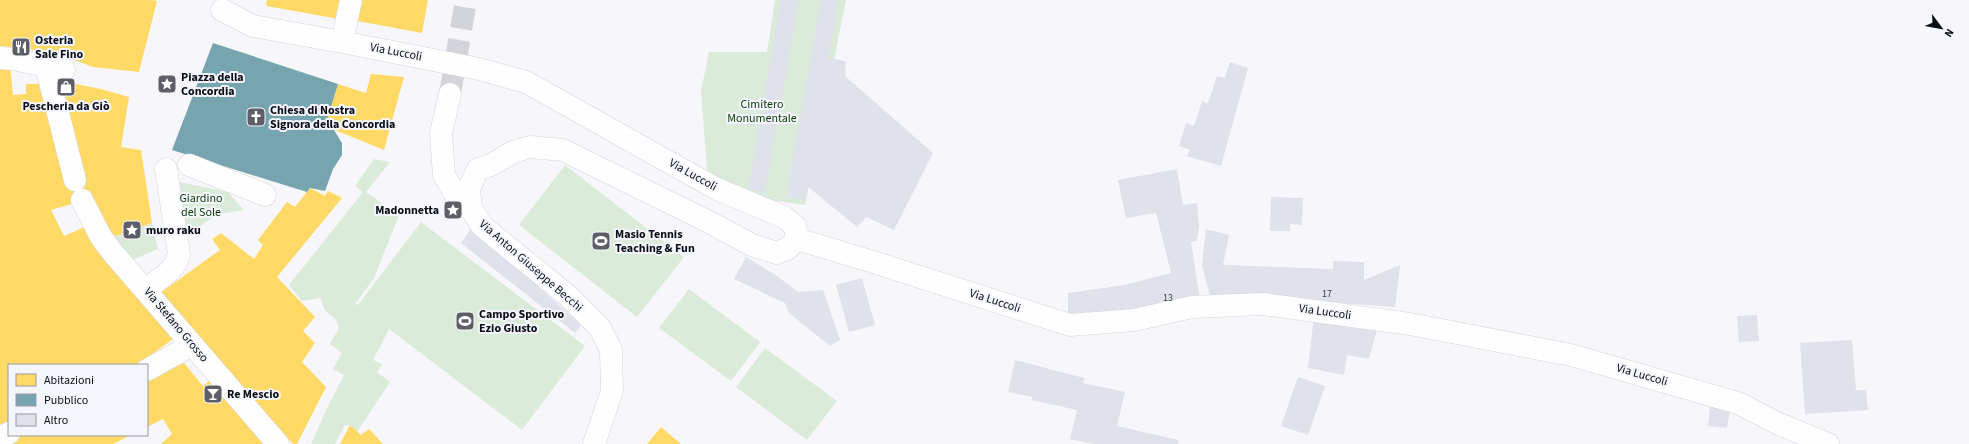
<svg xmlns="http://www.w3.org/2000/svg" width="1969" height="444" font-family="'Source Sans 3',sans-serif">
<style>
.green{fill:#dbebda}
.homes{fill:#ffd966}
.public{fill:#76a5af}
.building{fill:#dfe1eb}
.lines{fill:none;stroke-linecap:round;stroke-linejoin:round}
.street-tunnel{stroke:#d3d4d9;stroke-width:22;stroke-dasharray:22 11;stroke-linecap:butt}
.street-casing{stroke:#d3d4dc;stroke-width:23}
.street{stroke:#fefefe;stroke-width:22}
.labels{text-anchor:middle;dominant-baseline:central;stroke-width:4;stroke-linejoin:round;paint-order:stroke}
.number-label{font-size:10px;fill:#40424c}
.poi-label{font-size:12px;font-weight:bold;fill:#0a0c16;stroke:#f5f6fd;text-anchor:start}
.street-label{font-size:12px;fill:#0a0c16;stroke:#f5f6fd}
.park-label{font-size:12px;fill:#093a02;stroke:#f5f6fd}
</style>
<rect width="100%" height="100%" fill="#f7f7fb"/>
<path class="green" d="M775,0h71l-41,205 -58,-8 -40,-26 -6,-80 8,-39h58z
M374,159l16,3 -24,30 33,23 -25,63 -19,26 3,1 63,-83 164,124 -63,84 -133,-101 -16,31 9,4 -5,8 13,10 -33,50 -7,-7h-5l-10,19h-24l17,-38 16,-31 -11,-6 9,-16 -12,-9 9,-16 -3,-8 -11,-10 -5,-12 -18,3 -13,-16 74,-93 -8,-6z
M565,165l119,92 -47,60 -118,-92z
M179,182l49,10 16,18 -26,4 -31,21z
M152,223l6,26 -28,12 -20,-23z
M689,289l71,53 -29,39 -72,-53z
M765,348l72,53 -30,39 -71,-53z"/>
<path class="homes" d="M0,0h152l5,1 -18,71 -46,-5 -41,-15 -52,-6z
M267,0h77l-5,19 -73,-13z
M358,0h70l-6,33 -65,-12z
M0,66h10l3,29 13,-1v-10h16l14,-4 45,9 28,8 -8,50 20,3 11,73 -42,15 -38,-34 -21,6 13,26 23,-10 75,101 5,-3 9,13 -39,28h-128v59l-9,4z
M371,74l33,3 -20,73 -59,-24 13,-42 28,9z
M310,188l15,8 3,-5 14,7 -65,79 38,40 -12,14 12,12 -13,19 24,25 -29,57h-4l-133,-151 60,-43 -8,-11 9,-6 33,26 9,-14 -5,-5 29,-38 8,5z
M184,363l19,23 7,-6 53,64h-102l11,-10 -9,-15 -16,8v-48z
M350,425l11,10 8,-6 14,15h-43z
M661,427l20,17h-34z
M23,435h108l-18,9h-111z"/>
<path class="public" d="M213,43l125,41 -13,42 9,4 8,13v12l-9,14 -8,22 -15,-3 -3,4 -135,-42z"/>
<path class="building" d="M781,0h18l-34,192 -17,-2z
M821,0h18l-10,58 17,3 -1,15 88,77 -39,77 -28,-13 -9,10 -50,-41 -2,14 -19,-3z
M1230,62l18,6 -27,98 -34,-10 3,-6 -11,-4 7,-23 8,3 8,-25 6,2 9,-27 8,2z
M1177,169l6,36 14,-2 2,23 -2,15 -6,1 9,58 -68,13 -64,1v-21l57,-8 46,-12 -15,-60 -30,5 -8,-38z
M1271,197l32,1 -1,27 -12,-1v7h-20z
M472,227l109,98 -6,8 -114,-90z
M1206,229l23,6 -6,30 110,4v-8l31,1v18l36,-15 -5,42 -71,-5 -114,-6 -8,-31z
M746,257l31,19 21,16 25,-2 17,50 -10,6 -41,-33 -4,-10 -51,-24z
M862,278l13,47 -26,7 -13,-47z
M1757,315l2,26 -20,1 -2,-26z
M1314,316l64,10 -9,33 -22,-4 -3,20 -36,-7z
M1852,340l4,50h10l2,20 -63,4 -5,-71z
M1015,360l69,18 -1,5 42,9 -8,34 62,14 -1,4h-85l-23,-5 7,-29 -45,-10v-3l-24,-5z
M1298,377l27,9 -17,49 -27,-9z
M1710,406l20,4 -3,18 -19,-2z"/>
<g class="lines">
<path class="street-tunnel" d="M450,94l16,-94"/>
<g class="street-casing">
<path id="street" d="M222,10l31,16 89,16 137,27 47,13 191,107 67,28 11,9 2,13
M342,42l9,-42
M0,58l13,1 51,11
M46,66l29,114
M450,94l-9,39 3,42 11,19 16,15
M189,165l76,30
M82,200l19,37 12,16 165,191
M797,239l73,22 200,64 64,-5 58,-13 71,-3 147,20 161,31 167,48 41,21 49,20
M146,289c14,-11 29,-17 33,-35l-13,-85
M147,370l45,-25
M0,437l9,-4
M594,444l18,-53 -1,-41 -11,-22 -33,-33 -85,-69 -11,-17 -2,-20 9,-20 13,-4 22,-13 17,-5 33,3 146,72 43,23 25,8 11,-5 9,-9"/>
</g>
<use href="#street" class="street"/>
</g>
<defs>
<g id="restaurant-square" transform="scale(1)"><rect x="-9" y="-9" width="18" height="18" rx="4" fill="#5d5e66" stroke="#f5f6fd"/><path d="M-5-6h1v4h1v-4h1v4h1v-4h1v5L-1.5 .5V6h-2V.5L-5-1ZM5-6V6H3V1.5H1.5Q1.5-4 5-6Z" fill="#fff"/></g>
<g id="sight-square" transform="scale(1)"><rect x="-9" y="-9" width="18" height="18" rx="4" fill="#5d5e66" stroke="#f5f6fd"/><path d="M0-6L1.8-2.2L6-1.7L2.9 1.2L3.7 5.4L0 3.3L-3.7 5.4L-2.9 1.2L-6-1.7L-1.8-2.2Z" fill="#fff"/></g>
<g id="shop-square" transform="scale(1)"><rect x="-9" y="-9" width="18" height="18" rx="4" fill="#5d5e66" stroke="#f5f6fd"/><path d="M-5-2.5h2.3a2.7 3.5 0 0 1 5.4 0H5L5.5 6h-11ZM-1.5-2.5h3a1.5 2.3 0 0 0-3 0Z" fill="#fff"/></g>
<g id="church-square" transform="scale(1)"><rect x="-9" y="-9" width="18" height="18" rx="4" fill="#5d5e66" stroke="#f5f6fd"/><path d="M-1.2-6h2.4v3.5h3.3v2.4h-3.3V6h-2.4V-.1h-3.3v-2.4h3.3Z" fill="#fff"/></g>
<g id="stadium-square" transform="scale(1)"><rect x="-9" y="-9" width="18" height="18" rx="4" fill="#5d5e66" stroke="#f5f6fd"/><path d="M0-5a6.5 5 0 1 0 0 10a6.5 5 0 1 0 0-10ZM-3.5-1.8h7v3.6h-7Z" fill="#fff"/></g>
<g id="bar-square" transform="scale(1)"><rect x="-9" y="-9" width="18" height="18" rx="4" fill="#5d5e66" stroke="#f5f6fd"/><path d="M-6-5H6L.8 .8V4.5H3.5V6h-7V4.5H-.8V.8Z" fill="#fff"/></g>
</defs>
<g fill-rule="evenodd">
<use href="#restaurant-square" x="21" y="47"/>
<use href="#sight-square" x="167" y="84"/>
<use href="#shop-square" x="66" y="87"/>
<use href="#church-square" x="256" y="117"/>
<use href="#sight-square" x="453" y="210"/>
<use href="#sight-square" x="132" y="230"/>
<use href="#stadium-square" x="601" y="241"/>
<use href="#stadium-square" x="465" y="321"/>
<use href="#bar-square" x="213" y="394"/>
</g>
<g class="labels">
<g class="number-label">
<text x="1327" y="294">17</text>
<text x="1168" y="298">13</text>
</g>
<g class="poi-label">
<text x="35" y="40">Osteria<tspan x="35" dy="14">Sale Fino</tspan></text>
<text x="181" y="77">Piazza della<tspan x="181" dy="14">Concordia</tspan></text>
<text x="66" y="106" text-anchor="middle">Pescheria da Giò</text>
<text x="270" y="110">Chiesa di Nostra<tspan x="270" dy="14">Signora della Concordia</tspan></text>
<text x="439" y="210" text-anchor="end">Madonnetta</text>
<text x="146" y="230">muro raku</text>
<text x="615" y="234">Masio Tennis<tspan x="615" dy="14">Teaching &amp; Fun</tspan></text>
<text x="479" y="314">Campo Sportivo<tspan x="479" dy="14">Ezio Giusto</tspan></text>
<text x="227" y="394">Re Mescio</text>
</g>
<g class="street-label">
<text transform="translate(396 52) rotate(11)">Via Luccoli</text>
<text transform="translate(693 175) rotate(29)">Via Luccoli</text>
<text transform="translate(531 266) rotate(41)">Via Anton Giuseppe Becchi</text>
<text transform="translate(995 301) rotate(18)">Via Luccoli</text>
<text transform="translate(1325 312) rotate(8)">Via Luccoli</text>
<text transform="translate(176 325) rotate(50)">Via Stefano Grosso</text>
<text transform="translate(1642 375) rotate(16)">Via Luccoli</text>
</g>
<g class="park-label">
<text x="762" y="104">Cimitero<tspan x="762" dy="14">Monumentale</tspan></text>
<text x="201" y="198">Giardino<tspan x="201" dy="14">del Sole</tspan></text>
</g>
</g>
<rect x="8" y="364" width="140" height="72" fill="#f5f6fd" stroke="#9798a1"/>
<rect x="16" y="374" width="20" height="12" fill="#ffd966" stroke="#9798a1"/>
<text x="44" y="384" font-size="12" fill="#0a0c16">Abitazioni</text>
<rect x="16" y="394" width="20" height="12" fill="#76a5af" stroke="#9798a1"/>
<text x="44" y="404" font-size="12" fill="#0a0c16">Pubblico</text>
<rect x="16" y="414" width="20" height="12" fill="#dfe1eb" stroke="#9798a1"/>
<text x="44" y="424" font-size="12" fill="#0a0c16">Altro</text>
<g transform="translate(1941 28) rotate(122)" stroke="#f5f6fd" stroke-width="3" paint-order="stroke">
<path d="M0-3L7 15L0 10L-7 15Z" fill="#0a0c16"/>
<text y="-6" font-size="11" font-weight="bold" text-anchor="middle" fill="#0a0c16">N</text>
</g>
</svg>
